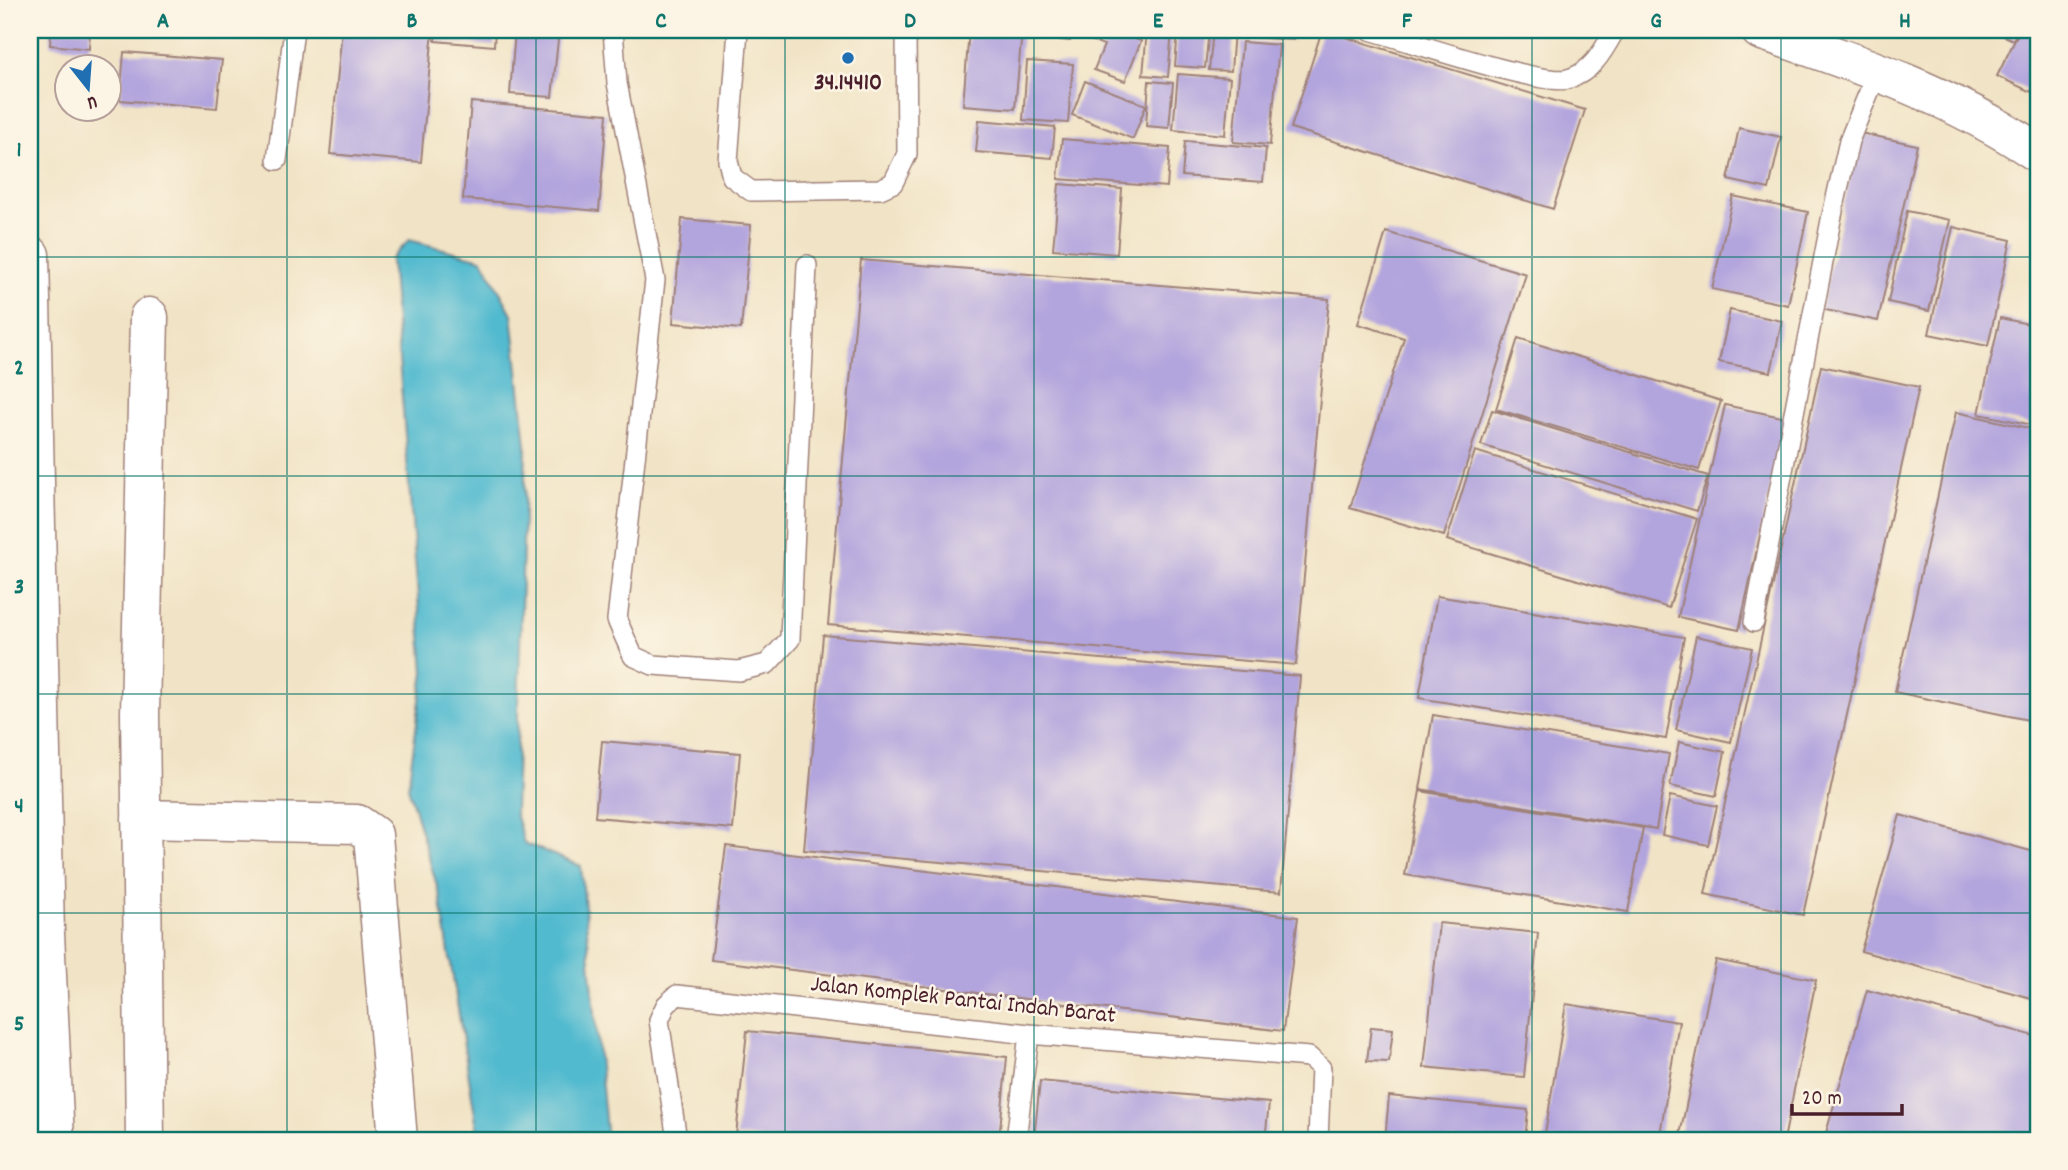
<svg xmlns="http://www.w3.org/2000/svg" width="2068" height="1170" font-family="Dekko,sans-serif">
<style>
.water{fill:#51bacf;stroke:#4e6c7d;stroke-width:2}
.building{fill:#b2a4dd}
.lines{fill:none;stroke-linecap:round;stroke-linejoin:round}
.lane-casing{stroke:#9e8178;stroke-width:22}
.street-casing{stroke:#9e8178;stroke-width:41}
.secondary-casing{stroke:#9e8178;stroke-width:41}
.lane{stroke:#fff;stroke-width:19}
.street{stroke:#fff;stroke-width:38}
.secondary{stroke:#fff;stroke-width:38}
.grid{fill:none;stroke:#0f766e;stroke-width:2;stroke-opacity:0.55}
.poi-dot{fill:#1f6fb2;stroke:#fcf5e5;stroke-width:2.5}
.labels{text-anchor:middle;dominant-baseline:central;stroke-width:5;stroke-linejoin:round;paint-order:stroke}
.poi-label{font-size:24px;font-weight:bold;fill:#4a1f2b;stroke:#fcf5e5}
.street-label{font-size:24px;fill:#4a1f2b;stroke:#fcf5e5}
.neatline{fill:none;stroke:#0f766e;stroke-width:2.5}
.grid-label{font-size:23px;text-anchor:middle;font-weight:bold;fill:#0f766e}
</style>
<rect width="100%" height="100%" fill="#fcf5e5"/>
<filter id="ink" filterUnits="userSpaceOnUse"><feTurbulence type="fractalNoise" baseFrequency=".0143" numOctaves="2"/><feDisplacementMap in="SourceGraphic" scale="14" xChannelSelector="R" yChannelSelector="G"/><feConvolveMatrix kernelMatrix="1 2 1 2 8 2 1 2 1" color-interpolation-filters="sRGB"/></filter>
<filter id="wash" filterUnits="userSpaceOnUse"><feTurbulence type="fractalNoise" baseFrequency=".00686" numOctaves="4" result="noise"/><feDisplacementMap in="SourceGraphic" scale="28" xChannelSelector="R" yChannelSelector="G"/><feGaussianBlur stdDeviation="1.57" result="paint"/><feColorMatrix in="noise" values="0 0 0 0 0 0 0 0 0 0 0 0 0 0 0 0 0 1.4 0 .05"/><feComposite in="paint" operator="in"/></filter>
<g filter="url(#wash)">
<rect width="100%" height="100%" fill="#f1e3c5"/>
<path class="water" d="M409,240l73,19 30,55 14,131 -11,368 9,30 57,23 26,274h-128l-39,-244 -32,-109 16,-115 -33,-413z"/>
<g id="blocks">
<path class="building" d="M51,30h39l-1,19 -39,-4z
M342,30h91l-12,132 -91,-8z
M436,30h59l-1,16 -59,-5z
M515,30h44l-7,67 -42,-3z
M969,30h53l-7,79 -52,-4z
M1031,30h40l-1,11 -40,-4z
M1081,30h31l29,11 -16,40 -31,-11 10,-25 -25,-9z
M1147,30h25l-4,47 -25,-2z
M1178,30h31l-4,38 -30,-2z
M1213,30h21l-3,41 -22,-1z
M1240,30h54l-1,10 -54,-4z
M1322,30l263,80 -32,99 -262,-81z
M1991,30h27l-5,10z
M2020,30h18v46l-7,16 -34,-16z
M1242,42l37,3 -9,100 -37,-3z
M124,52l98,8 -5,48 -97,-8z
M1027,61l46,3 -5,59 -45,-3z
M1178,74l52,4 -5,57 -52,-5z
M1085,81l61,24 -13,34 -61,-24z
M1149,81l24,2 -4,45 -23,-2z
M471,102l136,12 -8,97 -136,-12z
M979,120l76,7 -3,31 -76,-6z
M1739,128l42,9 -12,52 -41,-9z
M1860,133l57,12 -39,176 -57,-12z
M1062,139l108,9 -3,39 -109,-8z
M1185,141l81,7 -3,34 -81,-6z
M1059,184l63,5 -5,65 -64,-5z
M1733,196l75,16 -20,93 -76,-16z
M1907,211l43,9 -21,91 -41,-9z
M682,219l69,6 -10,104 -68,-6z
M1953,227l58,13 -23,106 -59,-12z
M1386,232l140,42 -82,262 -94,-28 54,-170 -46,-14z
M861,260l468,39 -33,366 -468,-40z
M1730,310l52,11 -11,51 -52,-10z
M2000,318l38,8v100l-59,-12z
M1518,338l203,63 -22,69 -203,-61z
M1821,366l98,21 -116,528 -98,-21z
M1725,405l61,13 -47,212 -61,-13z
M1492,410l216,66 -11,35 -216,-66z
M1956,412l82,18v292l-143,-30z
M1475,451l222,68 -28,89 -222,-68z
M1437,596l247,41 -18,102 -247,-41z
M823,635l477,41 -19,216 -477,-42z
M1696,636l56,12 -21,94 -55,-12z
M1433,715l236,39 -13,75 -236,-40z
M602,741l138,12 -7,76 -138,-12z
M1679,742l46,10 -9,44 -46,-10z
M1420,791l223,37 -15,84 -223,-37z
M1670,796l47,10 -9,39 -46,-10z
M1900,815l138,38v147l-177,-49z
M726,846l572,71 -15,114 -572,-71z
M1439,923l99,10 -14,144 -100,-10z
M1716,960l100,20 -32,160h-105z
M1867,990l171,47v103h-214z
M1566,1004l113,18 -20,118h-115z
M1371,1027l22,2 -4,33 -22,-1z
M747,1031l260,26 -8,83h-218l-45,-4z
M1040,1081l229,22 -4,37h-231z
M1389,1096l139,14 -3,30h-140z"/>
</g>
</g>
<g filter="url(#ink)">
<use href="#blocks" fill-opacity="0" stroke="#9e8178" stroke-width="2"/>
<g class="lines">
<g class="lane-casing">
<path id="lane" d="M613,30l4,53 38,197 -38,340 16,36 20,9 86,6 28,-7 23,-25 17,-374
M738,30l-10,131 4,16 19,14 129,-2 13,-6 14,-29 -1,-124
M1370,30c36,10 170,56 198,49 25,-7 36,-30 47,-49
M277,160l17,-130
M1754,622l77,-402 18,-79 29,-71
M677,1140l-18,-120 7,-15 11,-10 352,39 280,23 12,11 -3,72
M1016,1140l13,-106"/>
</g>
<g class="street-casing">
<path id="street" d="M141,819l216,5 16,11 25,305
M145,1140l-5,-427 9,-396"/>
</g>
<g class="secondary-casing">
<path id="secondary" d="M1760,30c99,34 190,64 278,123
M30,255l15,679 10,206"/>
</g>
<use href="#lane" class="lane"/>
<use href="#street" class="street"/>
<use href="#secondary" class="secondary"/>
</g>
</g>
<path class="grid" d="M287,30v1110M536,30v1110M785,30v1110M1034,30v1110M1283,30v1110M1532,30v1110M1781,30v1110M30,257h2008M30,476h2008M30,694h2008M30,913h2008"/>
<circle class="poi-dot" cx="848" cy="58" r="7"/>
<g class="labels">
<g class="poi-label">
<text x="848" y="84">34.14410</text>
</g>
<g class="street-label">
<text transform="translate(963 1001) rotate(6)">Jalan Komplek Pantai Indah Barat</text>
</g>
</g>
<rect width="2068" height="1170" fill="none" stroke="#fcf5e5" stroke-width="77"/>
<g transform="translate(88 88) rotate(163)"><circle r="33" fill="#fcf5e5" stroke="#b59f9b" stroke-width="2"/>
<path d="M0-5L12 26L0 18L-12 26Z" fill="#1f6fb2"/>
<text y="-10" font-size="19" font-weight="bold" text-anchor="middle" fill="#4a1f2b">U</text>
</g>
<path d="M1792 1104v10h110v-10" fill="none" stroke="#4a1f2b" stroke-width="3.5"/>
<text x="1802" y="1104" font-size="21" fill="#4a1f2b" stroke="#fcf5e5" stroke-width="5" paint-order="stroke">20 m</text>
<rect x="38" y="38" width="1992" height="1094" class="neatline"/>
<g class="grid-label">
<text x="163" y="27">A</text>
<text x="412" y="27">B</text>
<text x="661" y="27">C</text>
<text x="910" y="27">D</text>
<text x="1158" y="27">E</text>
<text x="1407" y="27">F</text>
<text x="1656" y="27">G</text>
<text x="1905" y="27">H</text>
<text x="19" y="156">1</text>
<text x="19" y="374">2</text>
<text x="19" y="593">3</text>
<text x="19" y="812">4</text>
<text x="19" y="1030">5</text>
</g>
</svg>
